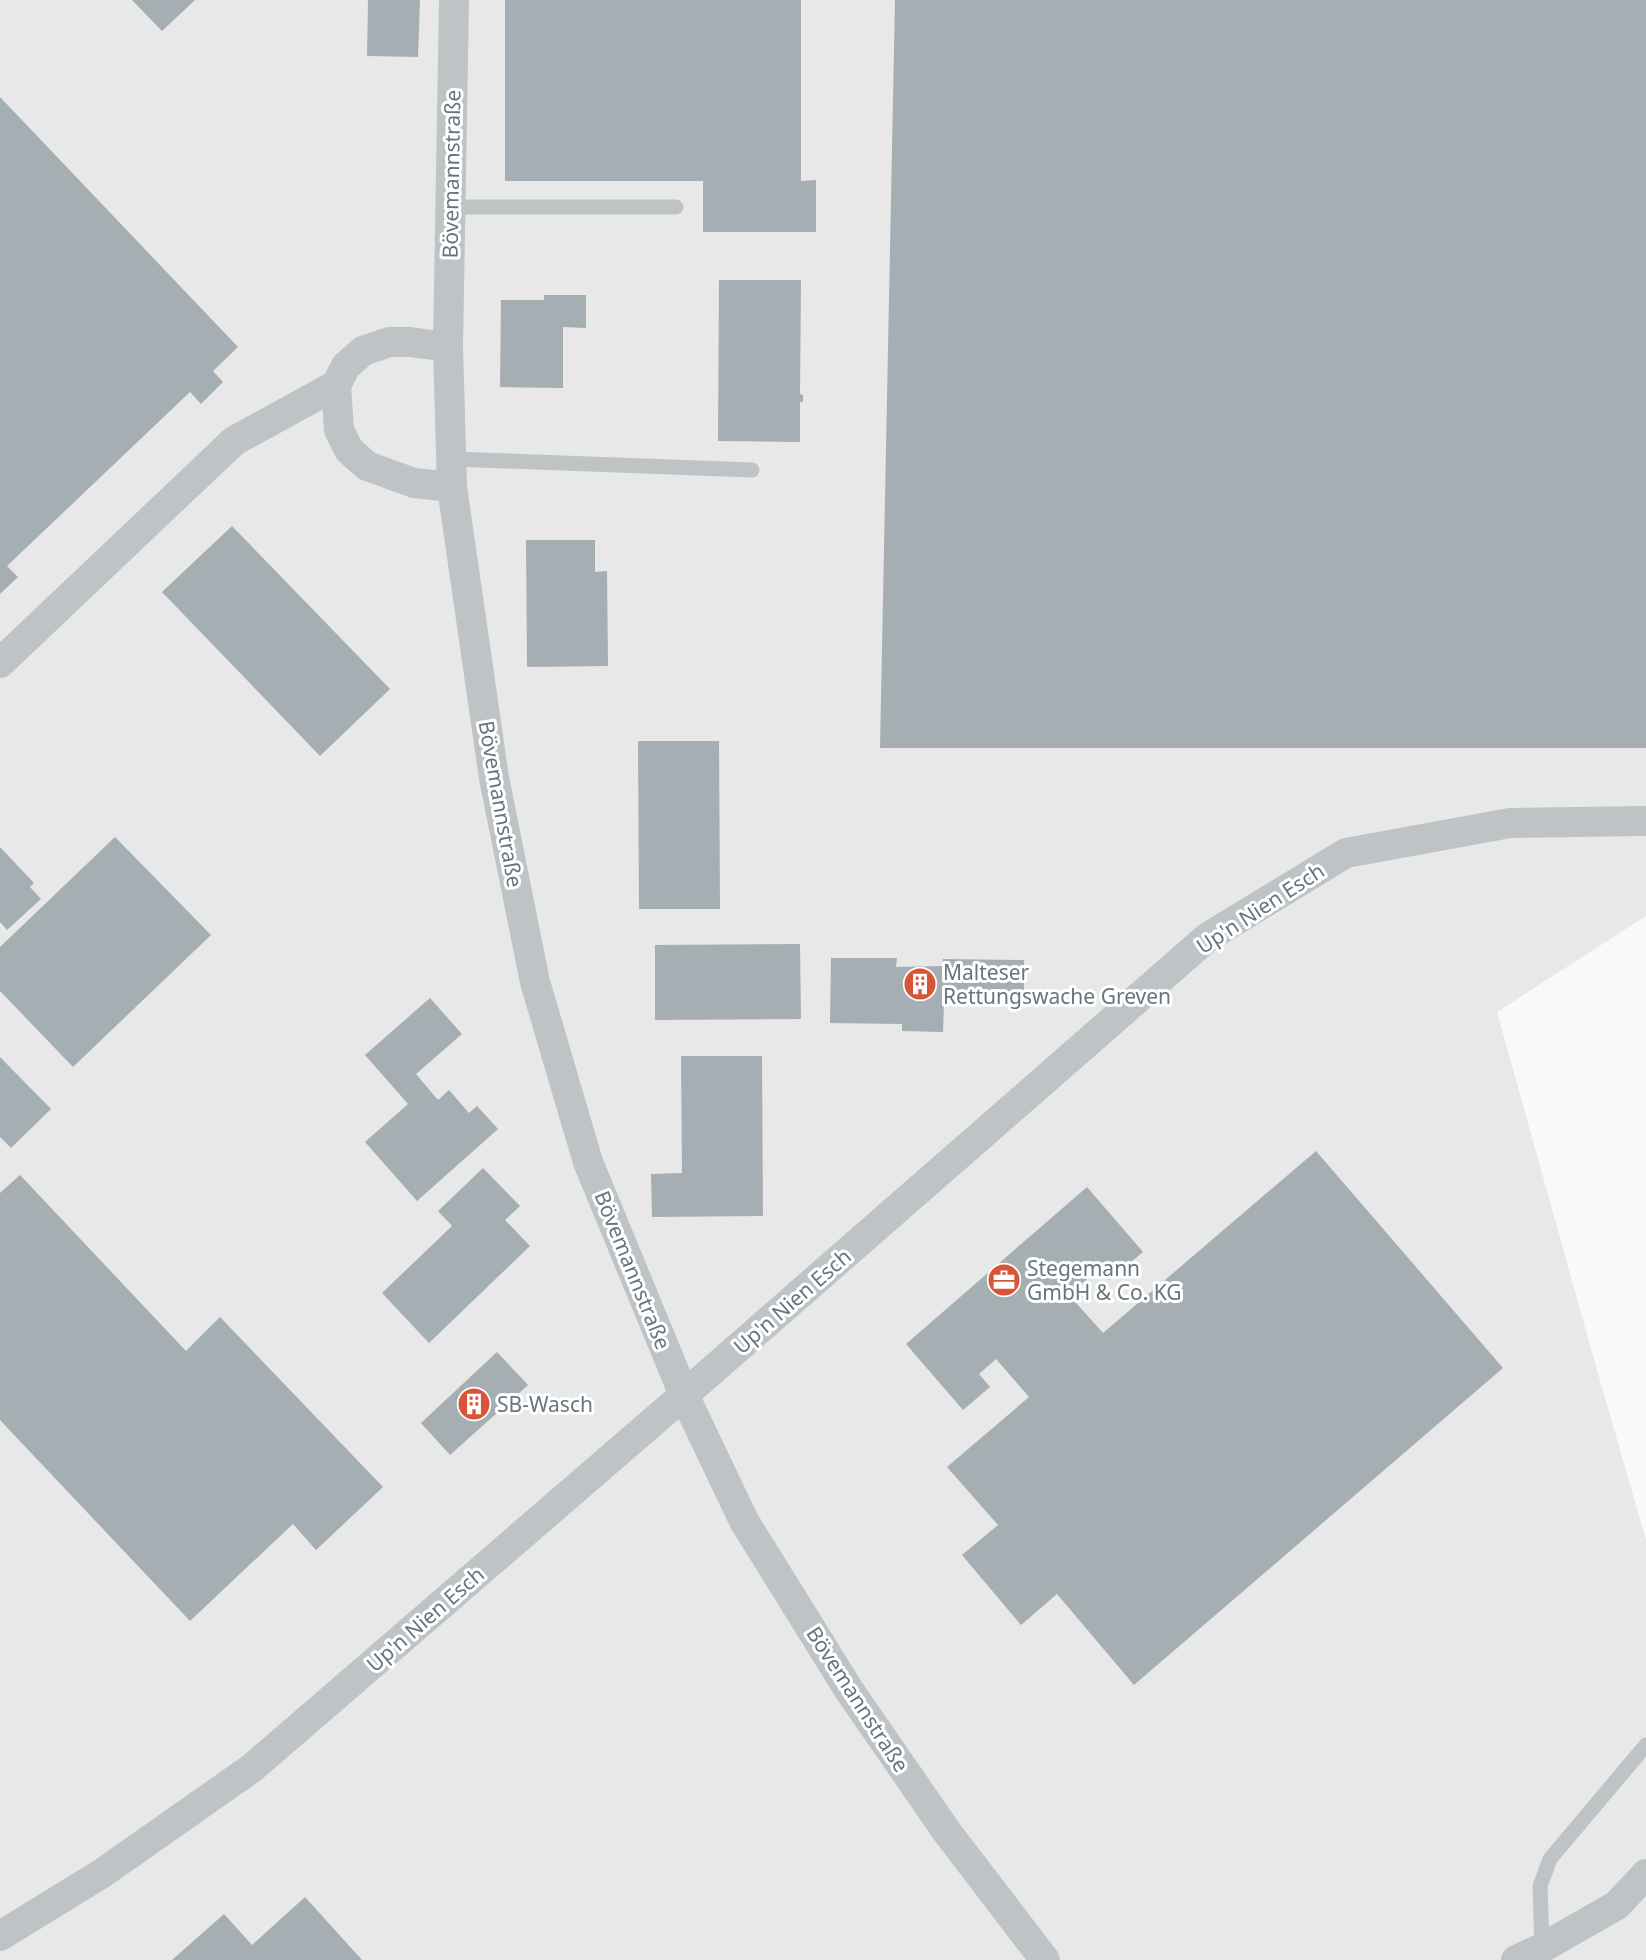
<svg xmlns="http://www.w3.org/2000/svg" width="1646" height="1960" font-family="'Noto Sans',sans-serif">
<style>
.built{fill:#e7e8e7}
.building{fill:#a5aeb3}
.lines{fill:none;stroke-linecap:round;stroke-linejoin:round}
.lane{stroke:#bec3c6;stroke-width:15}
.street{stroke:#bec3c6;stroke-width:30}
.labels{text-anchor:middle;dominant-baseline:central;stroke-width:6;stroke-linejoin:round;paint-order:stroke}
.street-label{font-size:21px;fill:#66757f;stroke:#fff}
.poi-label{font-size:21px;fill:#66757f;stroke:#fff;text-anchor:start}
</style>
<rect width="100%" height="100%" fill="#f9f9f7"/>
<path class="built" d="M0,0h1646v916l-149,96 96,344 53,184v420h-1646z"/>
<path class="building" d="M132,0h63l-33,31z
M368,0h52l-2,57 -51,-1z
M505,0h296v181l15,-1v52h-113v-51h-198z
M895,0h751v748h-766z
M0,97l238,250 -25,24 10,11 -22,22 -11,-12 -183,174 11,11 -18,17z
M719,280h82l-1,114 3,1v7h-3v40l-82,-1z
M544,295h42v33l-23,-1v61l-63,-1 1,-87h43z
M232,526l158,163 -70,67 -158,-164z
M526,540h69v32l12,-1 1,95 -81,1z
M638,741h81l1,168h-81z
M115,837l96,98 -138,132 -73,-76v-44z
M0,847l34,36 -4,4 11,12 -34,31 -7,-8z
M800,944l1,75 -146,1v-75z
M831,958h66l-1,9 46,-1 1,-7 81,1v43l-80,-1 -1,30 -41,-1v-7l-72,-1z
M430,998l32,36 -46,40 22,26 11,-10 20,23 8,-7 21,23 -81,72 -52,-59 43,-38 -43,-49z
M681,1056h81l1,160 -111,1 -1,-43 31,-1z
M0,1057l51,52 -40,39 -11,-11z
M1316,1151l187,217 -369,317 -77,-91 -36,31 -59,-70 36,-30 -51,-58 82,-70 -33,-38 -17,15 11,13 -27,23 -57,-66 181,-157 56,65 -34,28 -10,-11 -30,26 34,38z
M483,1168l37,38 -15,14 25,26 -101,97 -47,-50 70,-67 -14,-15z
M20,1175l166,176 34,-34 163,170 -67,63 -23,-26 -103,97 -190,-201v-227z
M497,1352l31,33 -78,70 -29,-32z
M305,1897l57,63h-190l52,-46 28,31z"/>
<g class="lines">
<path class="lane" d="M450,207h226
M452,459l300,11
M1542,1948l-2,-62 10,-27 96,-114"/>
<path class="street" d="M454,0l-6,347 4,140 42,291 41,204 53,180 96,233 60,126 105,169 98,142 98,128
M448,347l-38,-5h-21l-26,9 -17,15 -10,19 3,45 10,20 18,16 47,17 38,4
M0,663l234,-222 102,-56
M0,1936l101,-62 151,-106 432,-373 524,-458 138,-84 164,-30 136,-2
M1516,1960l26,-12 75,-43 29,-31"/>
</g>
<defs>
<g id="building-disc" transform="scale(1.725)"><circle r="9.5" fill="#d75639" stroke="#fff"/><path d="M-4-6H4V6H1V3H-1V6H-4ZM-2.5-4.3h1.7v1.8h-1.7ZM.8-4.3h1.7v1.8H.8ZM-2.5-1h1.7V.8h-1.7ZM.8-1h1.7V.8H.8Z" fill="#fff"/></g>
<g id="office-disc" transform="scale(1.725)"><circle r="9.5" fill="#d75639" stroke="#fff"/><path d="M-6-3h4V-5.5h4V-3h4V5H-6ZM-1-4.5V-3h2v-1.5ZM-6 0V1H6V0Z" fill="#fff"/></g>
</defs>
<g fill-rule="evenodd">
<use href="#building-disc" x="920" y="984"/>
<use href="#office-disc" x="1004" y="1280"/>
<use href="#building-disc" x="474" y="1404"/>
</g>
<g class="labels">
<g class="street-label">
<text transform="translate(451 174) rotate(-89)">Bövemannstraße</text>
<text transform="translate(501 804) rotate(80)">Bövemannstraße</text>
<text transform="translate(1260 908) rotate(-33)">Up'n Nien Esch</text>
<text transform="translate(633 1270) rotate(68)">Bövemannstraße</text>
<text transform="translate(792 1301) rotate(-41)">Up'n Nien Esch</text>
<text transform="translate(425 1619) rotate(-41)">Up'n Nien Esch</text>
<text transform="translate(858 1699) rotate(57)">Bövemannstraße</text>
</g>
<g class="poi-label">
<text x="943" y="972">Malteser<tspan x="943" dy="24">Rettungswache Greven</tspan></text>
<text x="1027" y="1268">Stegemann<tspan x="1027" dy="24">GmbH &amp; Co. KG</tspan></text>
<text x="497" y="1404">SB-Wasch</text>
</g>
</g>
</svg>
